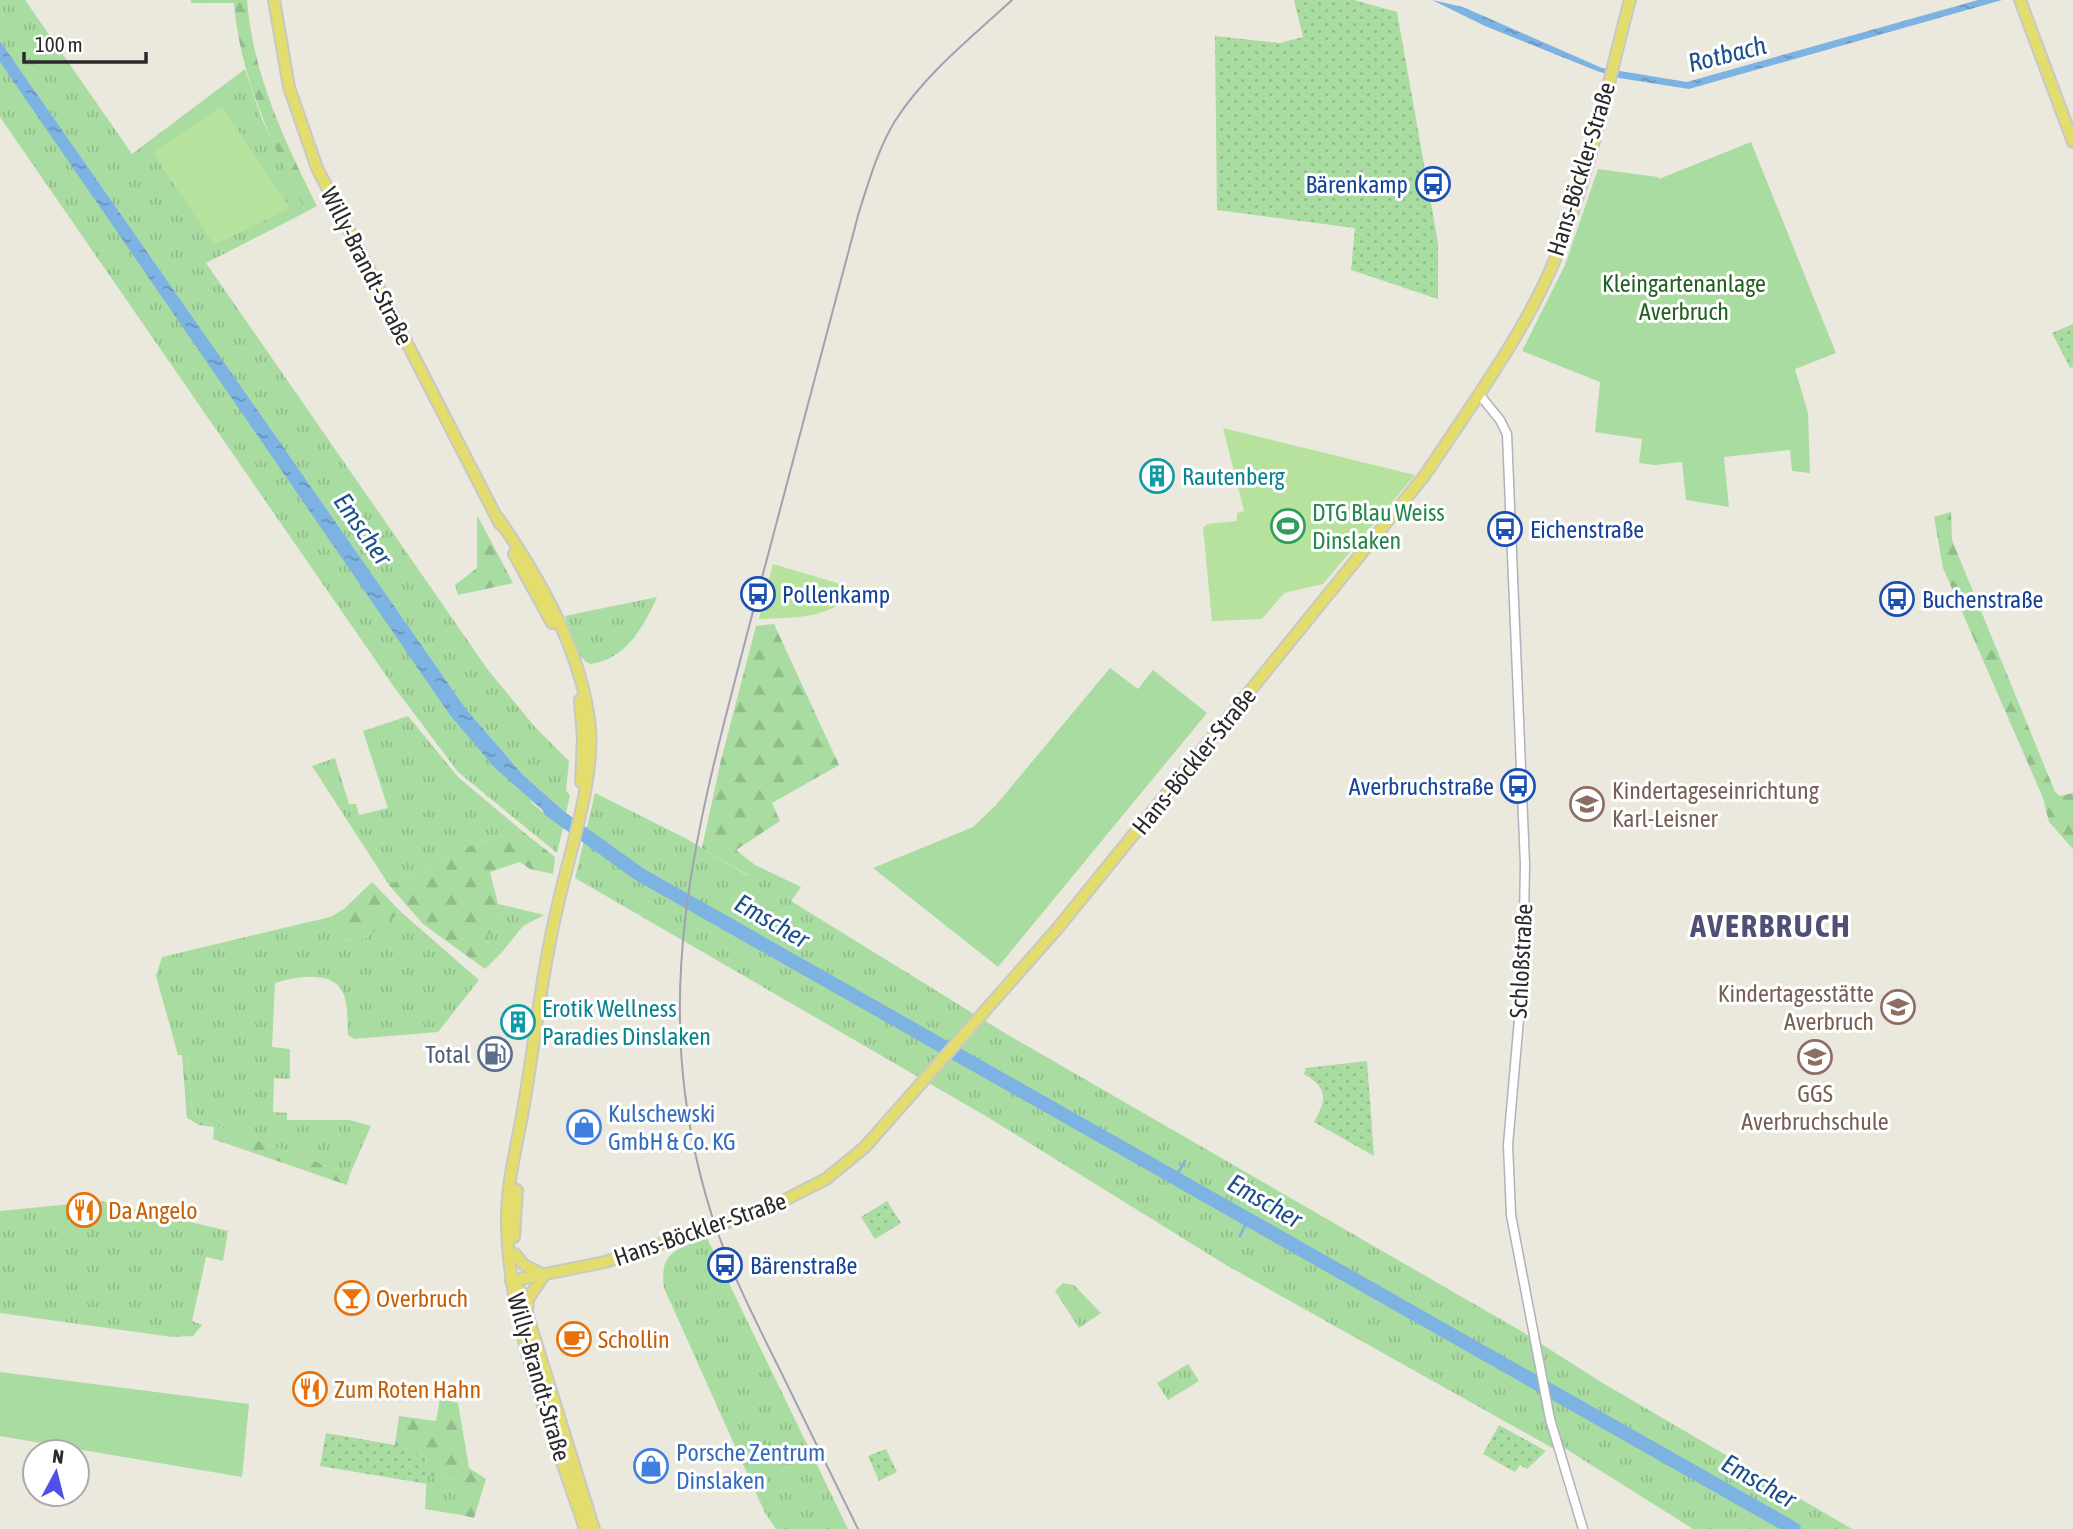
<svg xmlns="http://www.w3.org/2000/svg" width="2073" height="1529" font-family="'Asap Condensed',sans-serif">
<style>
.grass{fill:url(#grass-tufts)}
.forest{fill:url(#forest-firs)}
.park{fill:url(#park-dots)}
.garden{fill:#a9dca0}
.pitch{fill:#b7e29d}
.water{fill:url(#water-ripples)}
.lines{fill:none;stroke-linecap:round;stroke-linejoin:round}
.stream{stroke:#7cb3e2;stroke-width:2.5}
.river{stroke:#7cb3e2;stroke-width:14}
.minor-casing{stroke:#b1b1bc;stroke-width:11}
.major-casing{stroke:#c8c8c8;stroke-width:14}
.minor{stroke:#fff;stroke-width:8}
.major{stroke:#e2dd6c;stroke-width:10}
.tram{stroke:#a2a1b3;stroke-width:2}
.labels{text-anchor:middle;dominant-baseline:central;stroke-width:6;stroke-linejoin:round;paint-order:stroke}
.street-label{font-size:24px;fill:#2a2a2a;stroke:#fff}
.transit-label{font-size:24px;fill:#164399;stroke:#fff;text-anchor:start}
.park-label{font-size:24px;fill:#236022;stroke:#fff}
.culture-label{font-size:24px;fill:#0d838f;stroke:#fff;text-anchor:start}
.leisure-label{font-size:24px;fill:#27864d;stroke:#fff;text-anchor:start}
.education-label{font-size:24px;fill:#785e54;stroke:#fff;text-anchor:start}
.service-label{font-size:24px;fill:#4e5e75;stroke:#fff;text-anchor:end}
.shop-label{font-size:24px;fill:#366cbe;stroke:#fff;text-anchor:start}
.food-label{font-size:24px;fill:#c56008;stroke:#fff;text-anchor:start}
.water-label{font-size:26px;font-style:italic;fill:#1c508d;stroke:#fff}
.district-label{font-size:32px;font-weight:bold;letter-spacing:2px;fill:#504f76;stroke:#fff}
</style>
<defs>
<pattern id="grass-tufts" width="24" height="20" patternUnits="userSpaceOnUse" patternTransform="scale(1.75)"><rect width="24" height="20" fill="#a9dca0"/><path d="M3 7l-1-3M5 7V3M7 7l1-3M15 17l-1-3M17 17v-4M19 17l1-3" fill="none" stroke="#92bd8a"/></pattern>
<pattern id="forest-firs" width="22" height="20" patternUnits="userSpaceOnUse" patternTransform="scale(1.75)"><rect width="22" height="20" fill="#a9dca0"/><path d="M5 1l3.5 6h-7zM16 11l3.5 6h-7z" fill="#92bd8a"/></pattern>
<pattern id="park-dots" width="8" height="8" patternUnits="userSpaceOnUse" patternTransform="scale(1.75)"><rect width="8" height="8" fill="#a9dca0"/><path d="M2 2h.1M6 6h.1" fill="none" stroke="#92bd8a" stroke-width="1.8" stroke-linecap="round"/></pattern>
<pattern id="water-ripples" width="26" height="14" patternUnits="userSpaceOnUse" patternTransform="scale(1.75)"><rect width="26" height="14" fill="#7cb3e2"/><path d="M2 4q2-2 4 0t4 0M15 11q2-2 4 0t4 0" fill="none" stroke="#6692b7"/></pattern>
</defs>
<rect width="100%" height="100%" fill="#ebe8de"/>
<path class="grass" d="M0,0h25l107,154 113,-85 16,48 45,95 -100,51 282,407 47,57 34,34 -3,30 4,4 -4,18 -44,-39 -56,-65 -466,-668z
M0,62l534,743 29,23 -6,25 -99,-81 -64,-85 -394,-570z
M657,597c-13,30 -32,63 -67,67 -17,-9 -20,-31 -25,-48z
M408,716l50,61 63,53 -61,19 -13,9 -58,27 -77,-119 23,-8 14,46h7l3,11 29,-7 -25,-77z
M595,793l92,46 61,37 7,-11 46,22 -10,14 217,134 513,296 80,51 251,147h-159l-127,-80 -10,1 -330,-185 -237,-147 -414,-240z
M507,906l37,9 -21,11 -21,26 -17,-11z
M401,912l78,68 -41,52 -84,7 -6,-4c-1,-13 1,-31 -6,-44 -12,-22 -48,-13 -67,-8l-3,64 18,2v30l-16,-1 -1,34 14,1v7h63l21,6 -21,48 -150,-54 -8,-13 -5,-52h-9l-22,-79 6,-19 168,-40 9,9 6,15 21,-3z
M102,1201l126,30 -5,30 -17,-4 -14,64 10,4 -9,11 -21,1 -172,-24v-102z
M707,1238l141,291h-72l-11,-16 -101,-225c-5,-37 13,-39 43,-50z
M1063,1283l11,2 27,28 -22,15 -24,-37z
M1188,1364l11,17 -31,19 -11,-17z
M427,1475l29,5 16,9 -11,26 -36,-6z"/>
<path class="forest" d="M191,0h56c6,75 37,140 70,206l-11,6c-33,-67 -66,-134 -72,-209h-43z
M1951,512l1,28 103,252 5,4 13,-3v56l-24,-27 -6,-24 -100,-230 -9,-51z
M477,515l36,68 -55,12 -3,-10 22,-17z
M774,624l65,141 -67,38 8,18 -44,29 19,15 -6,11 -47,-28 19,-88 35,-134z
M521,830l34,27 -2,17 -23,-5 -10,-7 -30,10 8,32 9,2 -22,35 17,11 -17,17 -62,-45 -34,-39 58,-27 13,-9z
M372,882l29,30 -35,26 -21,3 -6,-15 -9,-9 14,-8z
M182,1055h5l5,52 8,13 150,54 -3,11 -134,-46 1,-12 -15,-2 -12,-7z
M440,1399l18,4 11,65 17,11 -12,39 -13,-3 10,-26 -15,-9 -29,-5 -2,-19 -30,-11 4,-29 37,5z"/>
<path class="park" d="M1294,0h60l43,12 41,231v56l-87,-29 4,-42 -138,-18 -2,-174 65,7 23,-6z
M2073,324v43l-3,1 -18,-35z
M1367,1061l7,95 -60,-34c13,-22 14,-34 -10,-48l2,-6z
M887,1201l14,22 -26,16 -14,-22z
M1499,1425l47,26 -19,18 -7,-4 -5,7 -32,-18z
M326,1433l69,12 30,11 3,28 -108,-18z
M886,1449l11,23 -18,9 -11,-25z"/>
<path class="garden" d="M1751,142l85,211 -41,16 13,44 2,60 -18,-2 -2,-21 -66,7 5,50 -43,-7 -4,-38 -27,3 -16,-2 3,-24 -47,-7 5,-50 -78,-31 43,-86 33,-96 60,8 1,2z
M1110,668l28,21 15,-19 54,43 -209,254 -125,-99 100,-41 23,-22z
M0,1372l249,32 -7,73 -242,-41z"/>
<path class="pitch" d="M222,106l68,102 -76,37 -61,-92z
M1223,428l192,47 -92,109 -39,9 -22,26 -50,2 -9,-93 4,-4 30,-3v-8l7,-2z
M773,564l91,27c-45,27 -53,26 -105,28z"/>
<path class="water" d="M1432,0l31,7 139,61 85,14 291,-82h24l-313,89 -70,-11 -22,-7 -112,-45z
M0,41l466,668 56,65 44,39 -3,15 -69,-61 -44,-52 -450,-653z"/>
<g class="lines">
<path class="stream" d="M1175,1178l10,-17
M1240,1236l8,-17"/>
<path class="river" d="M550,810l89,64 1155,655"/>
<g class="minor-casing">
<path id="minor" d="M1479,394l21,26 7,14 18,430 -2,109 -15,172 3,70 39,204 33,110"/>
</g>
<g class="major-casing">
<path id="major" d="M274,0l15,87 28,81 183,356
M2020,0l53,142
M498,518c41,59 81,129 91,201 8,52 -18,128 -30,181 -16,65 -23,132 -34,198 -6,41 -19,83 -18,125 1,103 46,209 78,306
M514,554l38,69
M580,700l3,38 -2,44
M514,1237l3,-47
M515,1254l9,11 20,10
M511,1281l94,-19 160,-52 61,-31 39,-32 192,-218 368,-454c41,-62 95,-136 125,-204 38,-86 56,-181 80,-271
M519,1288l75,241
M527,1312l1,-13 16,-24"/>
</g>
<use href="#minor" class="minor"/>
<use href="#major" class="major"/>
<path class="tram" d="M858,1529c-26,-54 -53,-107 -79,-161 -28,-56 -56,-111 -73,-172 -59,-206 -7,-377 45,-577 35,-136 73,-271 108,-407 10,-31 19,-63 36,-91 30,-47 76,-83 117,-121"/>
</g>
<defs>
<g id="bus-ring" transform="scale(1.75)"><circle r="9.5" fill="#fff" stroke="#1a4fb4" stroke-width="1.5"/><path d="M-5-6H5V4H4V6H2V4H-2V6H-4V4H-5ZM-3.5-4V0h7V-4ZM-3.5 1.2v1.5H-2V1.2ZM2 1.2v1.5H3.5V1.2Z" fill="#1a4fb4"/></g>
<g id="building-ring" transform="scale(1.75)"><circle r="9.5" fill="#fff" stroke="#0f9aa8" stroke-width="1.5"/><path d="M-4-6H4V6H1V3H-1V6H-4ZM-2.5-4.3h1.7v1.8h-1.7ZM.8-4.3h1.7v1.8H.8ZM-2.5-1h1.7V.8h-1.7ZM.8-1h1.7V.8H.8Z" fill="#0f9aa8"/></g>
<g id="stadium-ring" transform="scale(1.75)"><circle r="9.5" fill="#fff" stroke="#2e9e5b" stroke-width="1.5"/><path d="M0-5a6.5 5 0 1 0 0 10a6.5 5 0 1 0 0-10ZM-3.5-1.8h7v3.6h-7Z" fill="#2e9e5b"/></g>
<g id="school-ring" transform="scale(1.75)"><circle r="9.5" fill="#fff" stroke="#8d6e63" stroke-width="1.5"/><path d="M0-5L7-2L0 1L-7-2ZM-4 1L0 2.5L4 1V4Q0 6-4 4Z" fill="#8d6e63"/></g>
<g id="fuel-ring" transform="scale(1.75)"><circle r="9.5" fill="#fff" stroke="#5c6f8a" stroke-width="1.5"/><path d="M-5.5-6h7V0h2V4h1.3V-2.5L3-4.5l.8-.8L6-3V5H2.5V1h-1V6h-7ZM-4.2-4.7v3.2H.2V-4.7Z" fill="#5c6f8a"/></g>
<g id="shop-ring" transform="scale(1.75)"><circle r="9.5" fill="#fff" stroke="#3f7fe0" stroke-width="1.5"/><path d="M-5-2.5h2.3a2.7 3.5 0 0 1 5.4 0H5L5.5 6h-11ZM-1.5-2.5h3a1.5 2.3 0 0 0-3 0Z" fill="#3f7fe0"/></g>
<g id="restaurant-ring" transform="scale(1.75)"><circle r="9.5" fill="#fff" stroke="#e8710a" stroke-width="1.5"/><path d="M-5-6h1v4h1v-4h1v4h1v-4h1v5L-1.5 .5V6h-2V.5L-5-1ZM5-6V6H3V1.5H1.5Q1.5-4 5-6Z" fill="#e8710a"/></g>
<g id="bar-ring" transform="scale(1.75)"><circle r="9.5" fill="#fff" stroke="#e8710a" stroke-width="1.5"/><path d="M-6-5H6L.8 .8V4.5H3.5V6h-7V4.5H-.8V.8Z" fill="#e8710a"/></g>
<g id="cafe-ring" transform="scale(1.75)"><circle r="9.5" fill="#fff" stroke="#e8710a" stroke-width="1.5"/><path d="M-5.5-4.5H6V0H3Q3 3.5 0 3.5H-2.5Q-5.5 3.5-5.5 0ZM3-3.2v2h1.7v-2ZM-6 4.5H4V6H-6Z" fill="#e8710a"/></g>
</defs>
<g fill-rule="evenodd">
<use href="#bus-ring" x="1433" y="184"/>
<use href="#building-ring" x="1157" y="476"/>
<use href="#stadium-ring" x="1288" y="526"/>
<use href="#bus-ring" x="1505" y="529"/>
<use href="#bus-ring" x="758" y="594"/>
<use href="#bus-ring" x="1897" y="599"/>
<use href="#bus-ring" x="1518" y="786"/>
<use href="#school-ring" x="1587" y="804"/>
<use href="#school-ring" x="1898" y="1007"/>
<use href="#building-ring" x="518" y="1022"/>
<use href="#fuel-ring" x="495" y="1054"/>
<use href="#school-ring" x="1815" y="1057"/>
<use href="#shop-ring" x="584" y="1127"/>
<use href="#restaurant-ring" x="84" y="1210"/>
<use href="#bus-ring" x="725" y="1265"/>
<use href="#bar-ring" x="352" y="1298"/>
<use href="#cafe-ring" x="574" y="1339"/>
<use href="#restaurant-ring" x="310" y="1389"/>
<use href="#shop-ring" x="651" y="1466"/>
</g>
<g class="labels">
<g class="street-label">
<text transform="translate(1581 169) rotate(-73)">Hans-Böckler-Straße</text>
<text transform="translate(367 266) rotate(63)">Willy-Brandt-Straße</text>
<text transform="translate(1194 761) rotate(-51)">Hans-Böckler-Straße</text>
<text transform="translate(1521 961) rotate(-87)">Schloßstraße</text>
<text transform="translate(700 1229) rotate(-19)">Hans-Böckler-Straße</text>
<text transform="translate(539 1377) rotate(74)">Willy-Brandt-Straße</text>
</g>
<g class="transit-label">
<text x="1408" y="184" text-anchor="end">Bärenkamp</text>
<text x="1530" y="529">Eichenstraße</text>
<text x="782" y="594">Pollenkamp</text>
<text x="1922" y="599">Buchenstraße</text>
<text x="1494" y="786" text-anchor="end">Averbruchstraße</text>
<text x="750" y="1265">Bärenstraße</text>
</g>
<g class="park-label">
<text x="1684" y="283">Kleingartenanlage<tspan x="1684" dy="28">Averbruch</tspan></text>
</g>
<g class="culture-label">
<text x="1182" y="476">Rautenberg</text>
<text x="542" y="1008">Erotik Wellness<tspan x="542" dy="28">Paradies Dinslaken</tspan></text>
</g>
<g class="leisure-label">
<text x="1312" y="512">DTG Blau Weiss<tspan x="1312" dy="28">Dinslaken</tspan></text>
</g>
<g class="education-label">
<text x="1612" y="790">Kindertageseinrichtung<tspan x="1612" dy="28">Karl-Leisner</tspan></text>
<text x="1874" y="993" text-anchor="end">Kindertagesstätte<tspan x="1874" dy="28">Averbruch</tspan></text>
<text x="1815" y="1093" text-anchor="middle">GGS<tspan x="1815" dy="28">Averbruchschule</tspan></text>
</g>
<g class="service-label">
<text x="470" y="1054">Total</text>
</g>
<g class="shop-label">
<text x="608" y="1113">Kulschewski<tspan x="608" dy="28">GmbH &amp; Co. KG</tspan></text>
<text x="676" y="1452">Porsche Zentrum<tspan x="676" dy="28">Dinslaken</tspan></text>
</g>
<g class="food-label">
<text x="108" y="1210">Da Angelo</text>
<text x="376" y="1298">Overbruch</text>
<text x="598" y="1339">Schollin</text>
<text x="334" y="1389">Zum Roten Hahn</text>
</g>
<g class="water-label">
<text transform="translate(1727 54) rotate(-14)">Rotbach</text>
<text transform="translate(363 529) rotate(55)">Emscher</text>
<text transform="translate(772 921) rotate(30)">Emscher</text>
<text transform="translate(1265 1201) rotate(30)">Emscher</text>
<text transform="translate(1759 1481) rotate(30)">Emscher</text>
</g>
<g class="district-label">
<text x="1771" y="925">AVERBRUCH</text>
</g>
</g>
<g transform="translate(56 1473) rotate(7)"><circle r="33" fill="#ffffff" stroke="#aaaaaa" stroke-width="2"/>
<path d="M0-5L12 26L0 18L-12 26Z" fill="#504fe7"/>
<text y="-10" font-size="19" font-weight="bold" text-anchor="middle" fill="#2a2a2a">N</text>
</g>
<path d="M24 52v10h122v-10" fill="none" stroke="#2a2a2a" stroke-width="3.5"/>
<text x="35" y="52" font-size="21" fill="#2a2a2a" stroke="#ffffff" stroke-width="5" paint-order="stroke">100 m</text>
</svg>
